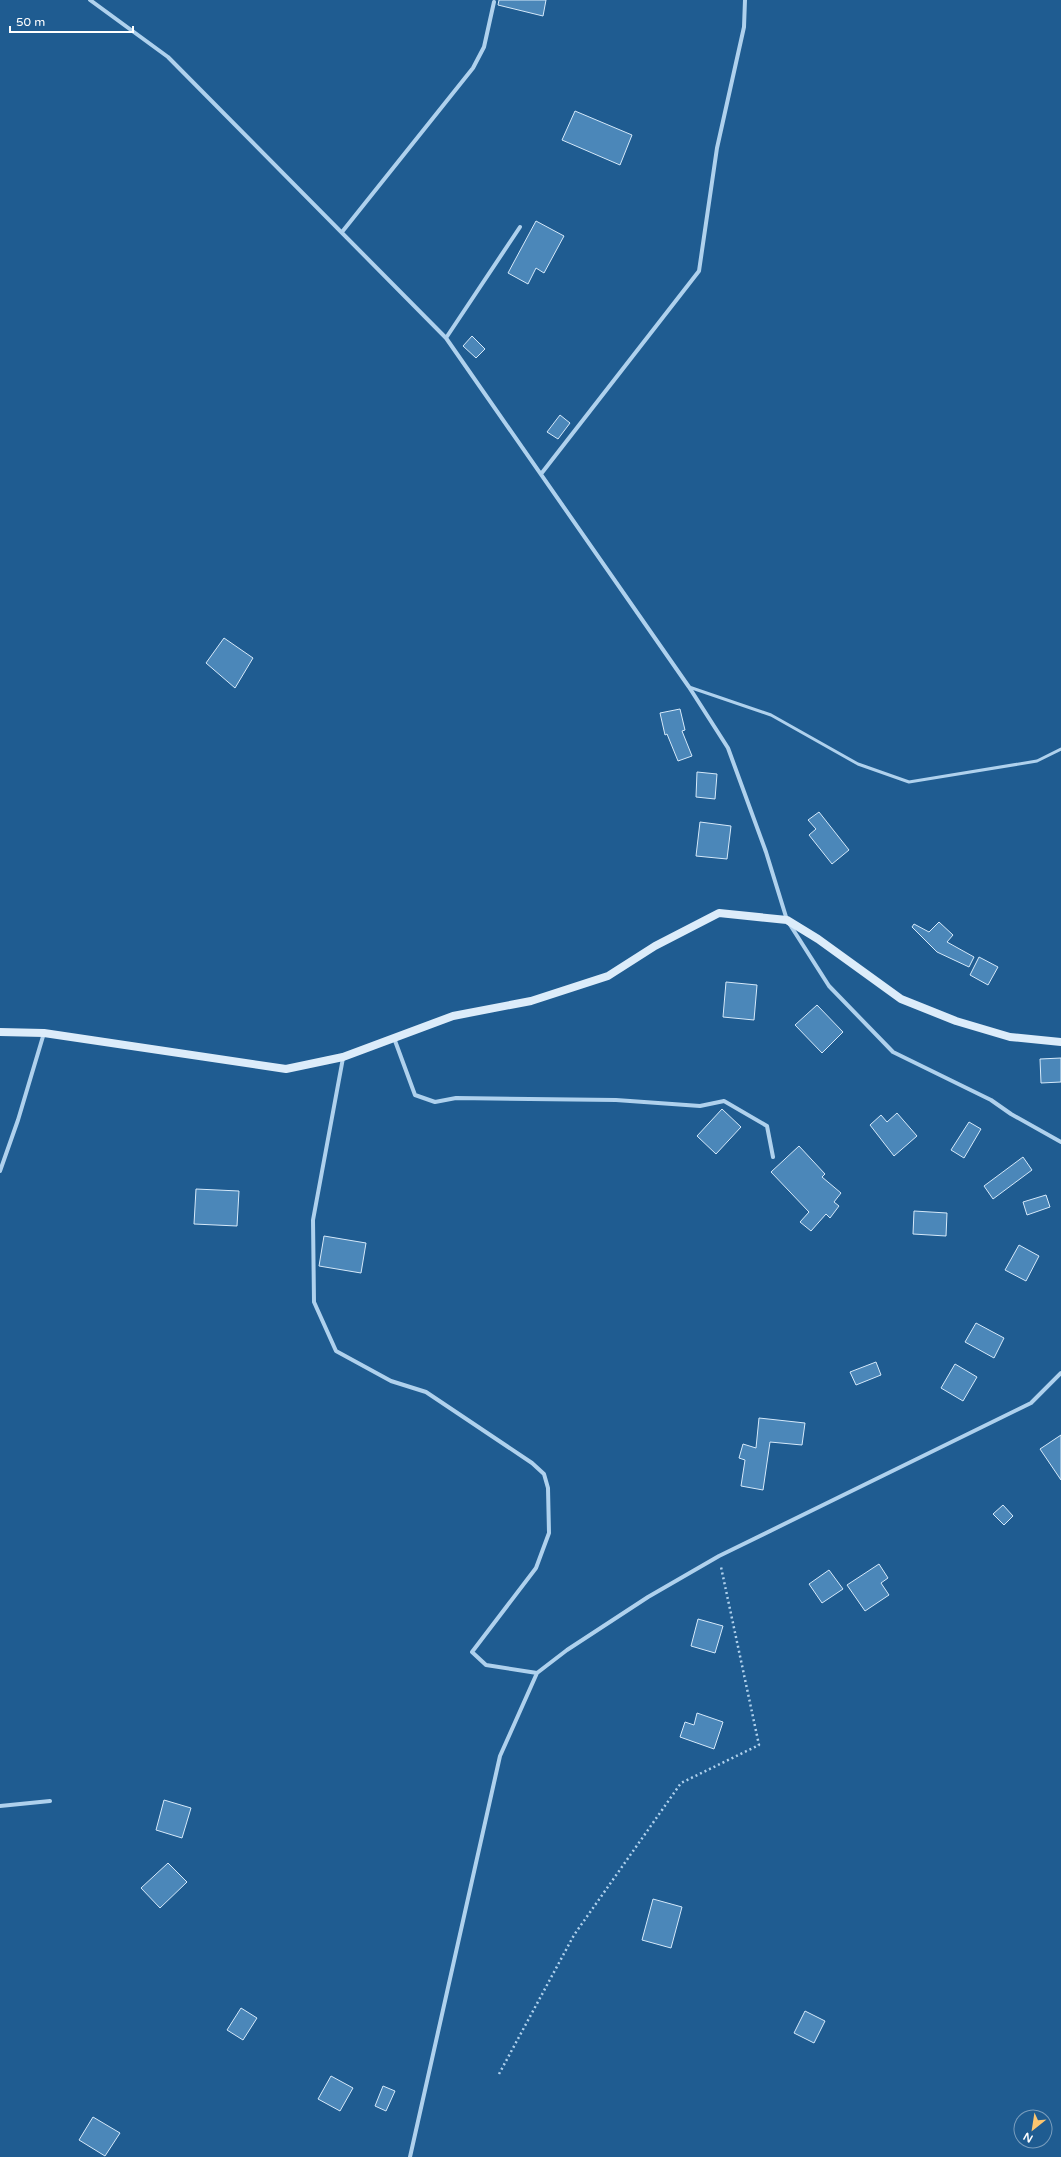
<svg xmlns="http://www.w3.org/2000/svg" width="1061" height="2157" font-family="'Varela Round',sans-serif">
<style>
.building{fill:#4b87b9;stroke:#d5e9fa}
.lines{fill:none;stroke-linecap:round;stroke-linejoin:round}
.path{stroke:#afd1ed;stroke-width:2.5;stroke-dasharray:2 3;stroke-linecap:butt}
.lane{stroke:#afd1ed;stroke-width:3}
.street{stroke:#afd1ed;stroke-width:4}
.secondary{stroke:#dcecfa;stroke-width:8}
</style>
<rect width="100%" height="100%" fill="#1f5c91"/>
<path class="building" d="M499,0h47l-3,16 -45,-11z
M575,111l57,24 -12,30 -58,-25z
M536,221l28,15 -20,37 -8,-5 -8,16 -20,-11z
M472,336l13,13 -9,9 -13,-12z
M560,415l10,8 -12,16 -11,-7z
M224,638l29,20 -18,30 -29,-25z
M680,709l5,21 -3,1 10,25 -14,5 -11,-27 -2,1 -5,-22z
M697,772l20,2 -2,25 -19,-2z
M819,812l30,38 -17,14 -23,-29 7,-6 -8,-9z
M700,822l31,4 -4,33 -31,-3z
M939,922l14,13 -6,7 27,15 -5,10 -32,-15 -25,-25 2,-3 15,8z
M979,957l19,10 -10,18 -18,-10z
M726,982l31,3 -3,35 -31,-3z
M817,1005l26,27 -21,21 -27,-28z
M1061,1058v24l-20,1 -1,-24z
M722,1109l19,18 -25,27 -19,-18z
M897,1113l20,23 -23,20 -24,-31 11,-10 6,7z
M969,1122l12,7 -17,29 -13,-8z
M799,1146l26,28 -3,3 19,16 -7,9 5,4 -9,12 -4,-4 -15,17 -11,-9 9,-10 -38,-40z
M1023,1157l9,13 -39,29 -9,-13z
M196,1189l43,2 -2,35 -43,-2z
M1046,1195l4,12 -23,8 -4,-13z
M914,1211l33,2 -1,23 -33,-2z
M324,1236l42,7 -5,30 -42,-7z
M1019,1245l20,11 -13,25 -21,-11z
M976,1323l28,15 -10,20 -29,-16z
M876,1362l5,13 -25,10 -6,-13z
M955,1364l22,13 -14,24 -22,-13z
M759,1418l46,5 -3,22 -32,-3 -7,48 -22,-4 4,-26 -6,-2 4,-14 13,4z
M1061,1435v45l-21,-31z
M1003,1505l10,11 -9,9 -11,-11z
M879,1564l9,14 -7,5 8,12 -24,16 -18,-26z
M829,1570l14,19 -21,14 -13,-19z
M698,1619l25,7 -8,27 -24,-7z
M697,1713l26,9 -9,27 -34,-12 5,-15 9,3z
M164,1800l27,8 -9,30 -26,-8z
M168,1863l19,19 -27,26 -19,-20z
M653,1899l29,8 -11,41 -29,-8z
M241,2008l16,10 -14,22 -16,-10z
M805,2011l20,10 -11,22 -20,-10z
M331,2076l22,12 -13,23 -22,-12z
M383,2086l12,5 -9,20 -11,-5z
M93,2117l27,16 -15,23 -26,-16z"/>
<g class="lines">
<path class="path" d="M499,2074l75,-139 107,-152 78,-38 -38,-178"/>
<path class="lane" d="M689,687l82,28 87,49 51,18 128,-21 24,-12"/>
<path class="street" d="M90,0l78,57 278,281 243,349 39,61 38,104 21,68 42,66 64,66 98,48 20,14 50,28
M342,232l131,-164 11,-21 10,-45
M446,338l74,-111
M541,474l158,-203 18,-123 27,-121 1,-27
M394,1038l21,57 20,7 21,-4 160,2 84,6 24,-5 43,25 6,31
M343,1058l-30,162 1,82 22,49 55,30 35,11 106,71 12,11 4,14 1,45 -13,35 -64,84 14,13 51,8
M0,1171l18,-51 26,-87
M0,1806l50,-5
M410,2157l90,-401 37,-83 30,-23 81,-53 71,-41 312,-153 30,-30"/>
<path class="secondary" d="M0,1032l44,1 242,36 57,-12 110,-41 78,-15 77,-25 47,-30 64,-33 68,7 31,19 83,60 55,22 54,16 51,5"/>
</g>
<g transform="translate(1033 2129) rotate(210)"><circle r="19" fill="#1f5c91" stroke="#799dbd"/>
<path d="M0-3L7 15L0 10L-7 15Z" fill="#fbc56f"/>
<text y="-6" font-size="11" font-weight="bold" text-anchor="middle" fill="#ffffff">N</text>
</g>
<path d="M10 26v6h123v-6" fill="none" stroke="#ffffff" stroke-width="2"/>
<text x="16" y="26" font-size="12" fill="#ffffff" stroke="#1f5c91" stroke-width="3" paint-order="stroke">50 m</text>
</svg>
